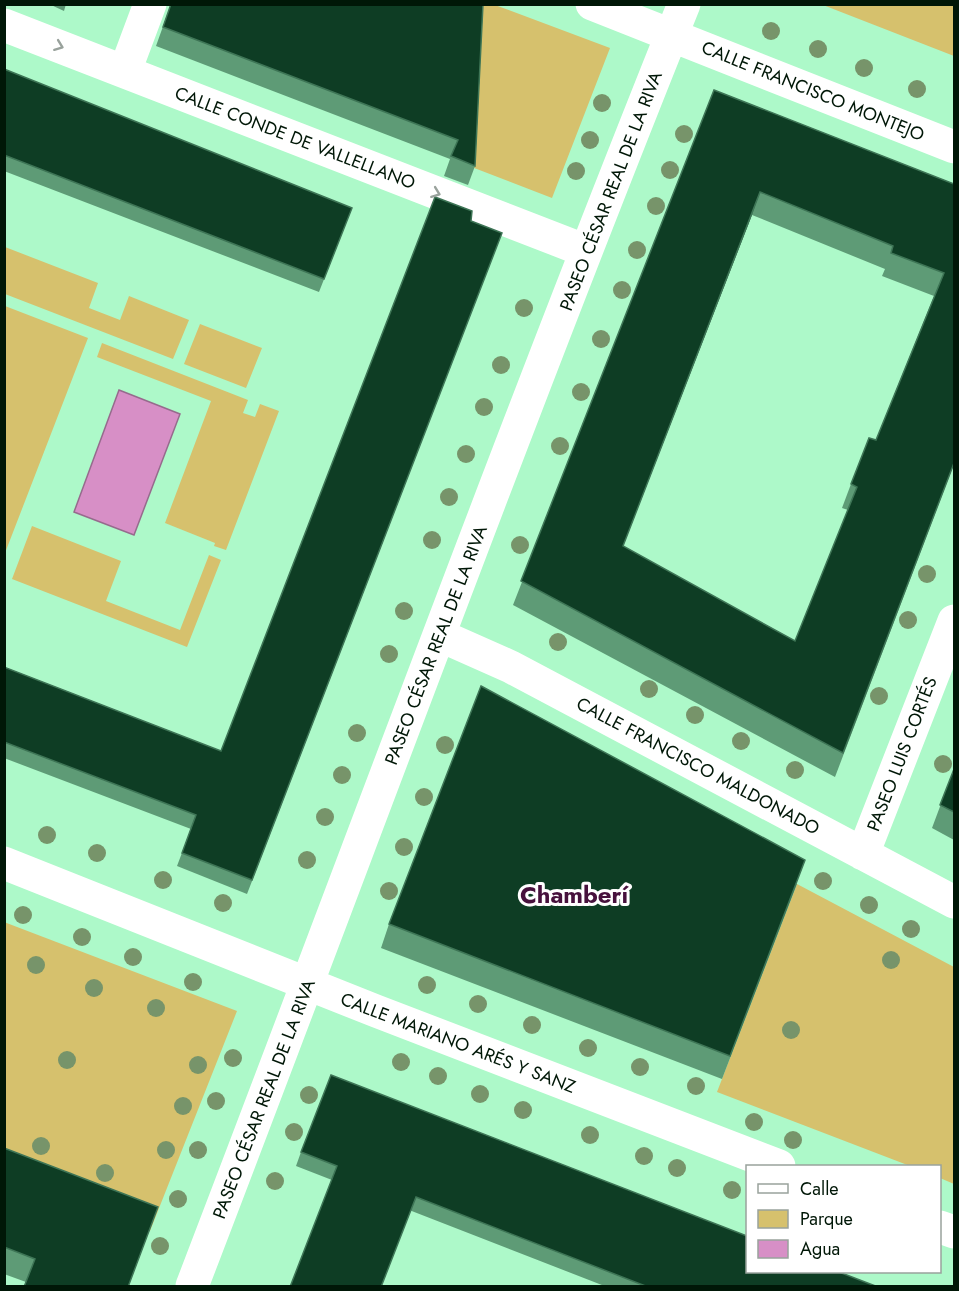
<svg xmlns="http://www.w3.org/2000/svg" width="959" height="1291" font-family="Jost,sans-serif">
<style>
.green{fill:#d6c16d}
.water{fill:#d78fc6;stroke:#966b8d;stroke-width:1.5}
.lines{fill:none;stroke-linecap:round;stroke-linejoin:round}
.street{stroke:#fff;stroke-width:33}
.tree{fill:#77946a}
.wall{fill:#5e9b76;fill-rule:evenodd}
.shaded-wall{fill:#3e7556}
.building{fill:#0e3d24;stroke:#3e7556;stroke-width:1.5;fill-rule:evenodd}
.oneway{stroke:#99a29c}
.labels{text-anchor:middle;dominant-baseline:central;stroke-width:6;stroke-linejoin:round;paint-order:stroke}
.street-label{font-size:18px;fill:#001707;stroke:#fff}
.district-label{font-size:24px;font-weight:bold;fill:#47113d;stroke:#fff}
</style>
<rect width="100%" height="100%" fill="#adf9c9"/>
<path class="green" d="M477,5h18l115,43 -58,150 -83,-32z
M823,5h131v51z
M5,247l93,36 -9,25 31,12 9,-24 60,24 -16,39 -168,-65z
M5,306l83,32 -83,215z
M200,324l62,24 -16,40 -62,-24z
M102,343l146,57 -5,13 12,4 5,-13 19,7 -53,139 -12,-4 1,-3 -50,-20 46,-122 -114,-44z
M32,526l89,35 -15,40 74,29 29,-75 12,5 -34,87 -175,-68z
M797,884l157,83v217l-14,-6v-12h-30l-193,-74z
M4,922l233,89 -87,220 -145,-56z"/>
<path class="water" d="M119,390l61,24 -46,121 -60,-23z"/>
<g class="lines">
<path class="street" d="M592,4l362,143
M4,25l582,226
M125,71l25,-67
M439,635l72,32 443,235
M863,854l91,-233
M4,863l372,148 403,155
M940,1227l14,5
M192,1286c164,-427 321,-857 492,-1282"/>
</g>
<g class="tree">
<circle cx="771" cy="31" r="9"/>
<circle cx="818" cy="49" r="9"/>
<circle cx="864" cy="68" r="9"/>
<circle cx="917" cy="89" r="9"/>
<circle cx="602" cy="103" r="9"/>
<circle cx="684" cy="134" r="9"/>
<circle cx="590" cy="140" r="9"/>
<circle cx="670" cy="170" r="9"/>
<circle cx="576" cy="171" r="9"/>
<circle cx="656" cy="206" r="9"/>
<circle cx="637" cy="250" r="9"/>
<circle cx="622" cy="290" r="9"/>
<circle cx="524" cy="308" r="9"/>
<circle cx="601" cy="339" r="9"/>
<circle cx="501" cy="365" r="9"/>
<circle cx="581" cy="392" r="9"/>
<circle cx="484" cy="407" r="9"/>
<circle cx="560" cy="446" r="9"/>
<circle cx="466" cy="454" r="9"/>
<circle cx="449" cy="497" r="9"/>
<circle cx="432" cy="540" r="9"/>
<circle cx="520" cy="545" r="9"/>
<circle cx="927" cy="574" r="9"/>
<circle cx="404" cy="611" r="9"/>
<circle cx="908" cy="620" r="9"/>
<circle cx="558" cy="642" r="9"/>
<circle cx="389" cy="654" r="9"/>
<circle cx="649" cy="689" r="9"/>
<circle cx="879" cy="696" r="9"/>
<circle cx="695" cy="715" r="9"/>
<circle cx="357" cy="733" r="9"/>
<circle cx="741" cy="741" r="9"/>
<circle cx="445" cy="745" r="9"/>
<circle cx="943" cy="764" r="9"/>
<circle cx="795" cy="770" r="9"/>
<circle cx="342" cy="775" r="9"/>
<circle cx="424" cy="797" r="9"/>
<circle cx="325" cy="817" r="9"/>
<circle cx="47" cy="835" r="9"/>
<circle cx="404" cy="847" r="9"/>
<circle cx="97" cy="853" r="9"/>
<circle cx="307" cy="860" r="9"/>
<circle cx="163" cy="880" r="9"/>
<circle cx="823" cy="881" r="9"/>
<circle cx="389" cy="891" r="9"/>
<circle cx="223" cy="903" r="9"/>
<circle cx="869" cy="905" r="9"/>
<circle cx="23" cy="915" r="9"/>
<circle cx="911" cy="929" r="9"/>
<circle cx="82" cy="937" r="9"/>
<circle cx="133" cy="957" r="9"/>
<circle cx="891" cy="960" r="9"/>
<circle cx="36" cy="965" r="9"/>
<circle cx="193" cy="982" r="9"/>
<circle cx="427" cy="985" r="9"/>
<circle cx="94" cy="988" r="9"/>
<circle cx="478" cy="1004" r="9"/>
<circle cx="156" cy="1008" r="9"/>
<circle cx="532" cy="1025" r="9"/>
<circle cx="791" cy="1030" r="9"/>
<circle cx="588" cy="1048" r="9"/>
<circle cx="233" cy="1058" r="9"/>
<circle cx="67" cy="1060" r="9"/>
<circle cx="401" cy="1062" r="9"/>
<circle cx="198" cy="1065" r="9"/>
<circle cx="640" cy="1067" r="9"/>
<circle cx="438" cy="1076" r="9"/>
<circle cx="696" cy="1086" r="9"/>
<circle cx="480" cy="1094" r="9"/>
<circle cx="309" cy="1095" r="9"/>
<circle cx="216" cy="1101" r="9"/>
<circle cx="183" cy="1106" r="9"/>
<circle cx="523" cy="1110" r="9"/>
<circle cx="754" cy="1122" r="9"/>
<circle cx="294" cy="1132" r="9"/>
<circle cx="590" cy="1135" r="9"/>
<circle cx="793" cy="1140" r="9"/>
<circle cx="41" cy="1146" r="9"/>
<circle cx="166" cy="1150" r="9"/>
<circle cx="198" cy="1150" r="9"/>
<circle cx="644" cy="1156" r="9"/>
<circle cx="677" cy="1168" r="9"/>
<circle cx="105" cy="1173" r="9"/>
<circle cx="275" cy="1181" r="9"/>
<circle cx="732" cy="1190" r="9"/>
<circle cx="178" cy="1199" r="9"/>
<circle cx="160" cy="1246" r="9"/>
</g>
<path class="wall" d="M49,4h17l-2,7z
M171,4h312l-8,162 -7,19 -24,-9 6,-17 -294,-113z
M4,69l348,139 -33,84 -315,-121z
M714,90l240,94v280l-119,313 -322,-172zM752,215l133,54 -3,7 52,20 -58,144 -25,44 -9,24 6,2 -53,131 -172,-95z
M471,221l31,12 -255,661 -70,-28 14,-37 -187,-71v-91l217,84z
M954,769v71l-22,-12z
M797,884l-75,195 -341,-131 8,-24z
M4,1148l146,83 -124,51 -22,-8z
M301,1152l577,135h-271l-311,-121z"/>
<path class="shaded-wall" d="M760,192l-8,23 -138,354 9,-23z"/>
<path class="building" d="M171,4h312l-8,162 -24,-10 7,-16 -295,-113z
M4,69l348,139 -28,71 -320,-124z
M714,90l240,94v279l-111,290 -322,-172zM760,192l133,54 -2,7 53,20 -68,167 -7,-2 -18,46 6,3 -62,154 -172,-95z
M435,197l37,14 -1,10 31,12 -250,647 -70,-27 14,-38 -192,-73v-75l217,84z
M481,686l324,174 -75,196 -341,-132z
M954,769v43l-14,-7z
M331,1075l416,161v36h92l39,15h-230l-232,-90 -35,90h-91l47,-121 -36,-14z
M4,1148l154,59 -30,80h-104l11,-28 -31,-12z"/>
<defs><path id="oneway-chevron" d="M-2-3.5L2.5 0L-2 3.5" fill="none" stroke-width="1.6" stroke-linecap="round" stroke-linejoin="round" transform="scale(1.5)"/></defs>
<g class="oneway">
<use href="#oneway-chevron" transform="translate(59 46) rotate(21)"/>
<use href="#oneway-chevron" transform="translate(436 193) rotate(21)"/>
</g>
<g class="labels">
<g class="street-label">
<text transform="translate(813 91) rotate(22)">CALLE FRANCISCO MONTEJO</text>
<text transform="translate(295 138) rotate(21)">CALLE CONDE DE VALLELLANO</text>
<text transform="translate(611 191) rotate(-69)">PASEO CÉSAR REAL DE LA RIVA</text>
<text transform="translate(436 645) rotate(-69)">PASEO CÉSAR REAL DE LA RIVA</text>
<text transform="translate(902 754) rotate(-69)">PASEO LUIS CORTÉS</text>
<text transform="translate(698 766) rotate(28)">CALLE FRANCISCO MALDONADO</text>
<text transform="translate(458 1043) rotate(21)">CALLE MARIANO ARÉS Y SANZ</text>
<text transform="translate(264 1099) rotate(-69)">PASEO CÉSAR REAL DE LA RIVA</text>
</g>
<g class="district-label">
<text x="574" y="894">Chamberí</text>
</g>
</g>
<rect width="959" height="1291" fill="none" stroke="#001707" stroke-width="12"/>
<rect x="746" y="1165" width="195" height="108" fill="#ffffff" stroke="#99a29c" stroke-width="1.5"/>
<rect x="758" y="1184" width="30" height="9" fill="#ffffff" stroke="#99a29c" stroke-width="1.5"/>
<text x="800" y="1195" font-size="18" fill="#001707">Calle</text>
<rect x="758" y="1210" width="30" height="18" fill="#d6c16d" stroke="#99a29c" stroke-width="1.5"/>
<text x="800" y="1225" font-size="18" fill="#001707">Parque</text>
<rect x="758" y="1240" width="30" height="18" fill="#d78fc6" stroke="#99a29c" stroke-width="1.5"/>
<text x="800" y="1255" font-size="18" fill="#001707">Agua</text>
</svg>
